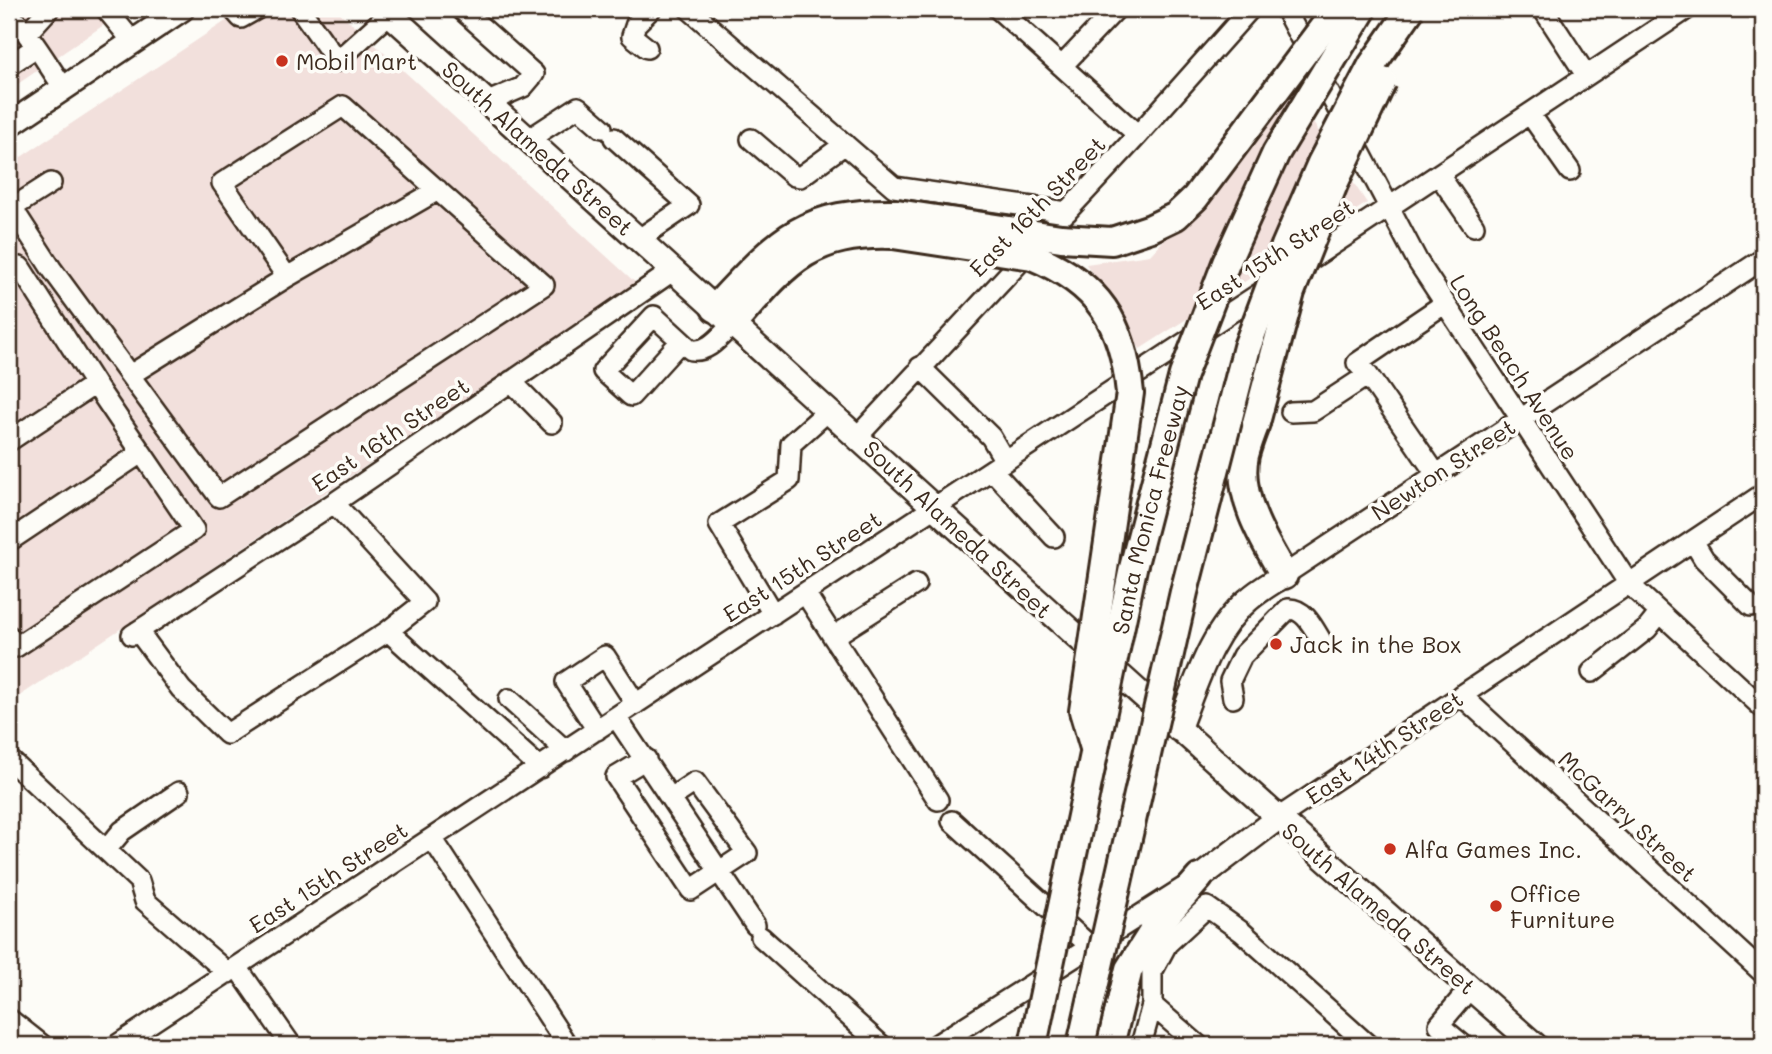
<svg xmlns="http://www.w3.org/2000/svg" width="1772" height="1054" font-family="Mali,sans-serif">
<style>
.built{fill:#f2e0dc}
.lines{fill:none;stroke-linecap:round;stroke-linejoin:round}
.minor-casing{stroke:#3b2a1e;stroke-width:24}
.major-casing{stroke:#3b2a1e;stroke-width:28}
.highway-casing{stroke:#3b2a1e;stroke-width:32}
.minor{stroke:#fdfcf7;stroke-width:19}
.major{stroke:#fdfcf7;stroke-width:23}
.highway{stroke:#fdfcf7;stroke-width:26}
.highway-bridge-casing{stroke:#3b2a1e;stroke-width:32;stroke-linecap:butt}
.highway-bridge{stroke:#fdfcf7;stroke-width:26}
.poi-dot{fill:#c8321e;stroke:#fdfcf7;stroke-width:2.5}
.labels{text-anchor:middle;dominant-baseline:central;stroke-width:7;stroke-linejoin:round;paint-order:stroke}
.poi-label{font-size:23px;fill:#3b2a1e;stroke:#fdfcf7;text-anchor:start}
.street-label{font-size:23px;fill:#3b2a1e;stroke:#fdfcf7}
</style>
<rect width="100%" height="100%" fill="#fdfcf7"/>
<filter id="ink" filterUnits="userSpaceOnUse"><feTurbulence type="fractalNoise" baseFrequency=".0143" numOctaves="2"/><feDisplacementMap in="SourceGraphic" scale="14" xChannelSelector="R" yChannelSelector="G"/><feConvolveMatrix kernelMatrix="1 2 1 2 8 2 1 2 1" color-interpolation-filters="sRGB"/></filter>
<g filter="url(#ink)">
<path class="built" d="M9,9h118l-118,81z
M244,9h92l302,276 -629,418v-538z
M1291,90l76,113 -227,146 -54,-85 64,-9 58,-62z"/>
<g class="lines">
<g class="minor-casing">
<path id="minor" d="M106,9l27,33
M233,9l8,9 16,-9
M300,9l37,52 53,-48
M461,9l73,65 -11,13 -35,15
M689,9l205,178 173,25
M998,9l140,126
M1285,9l133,253 211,322 134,124
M1543,9l43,66
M9,15c23,20 37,48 55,73
M28,32l21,-23
M647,48l-15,-12 4,-12 15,-15
M9,65l26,-17
M1062,66l54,-57
M1530,114l40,57
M614,138l75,67 -50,34
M529,139l49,-32 24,21
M751,139l43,37 6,1 45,-33
M1439,175l35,51
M9,203l42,65 168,229 325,-212 -201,-179 -121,77 65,94
M12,208l39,-25
M1299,267l388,-258
M9,272l11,-5 75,117 -86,57
M681,341l-50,55 -28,-25 51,-55 37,34c18,3 30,-15 42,-26
M920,367l71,70 14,24
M130,375l157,-98 151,-87
M511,381l41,42
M1291,412l22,-1 55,-36
M858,436l280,-301 112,-126
M992,470l62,67
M1436,474l-68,-99 -11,-12 87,-59
M9,541l132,-88
M1693,541l11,18 47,47
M1284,575l479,-316
M805,593l133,207
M773,614l-54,-90 70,-44 2,-36 38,-34
M138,631l43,58 46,45 161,-103 37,-29 -91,-99
M388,631l152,137
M132,635l202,-132 340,-233
M9,636l7,11 178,-117 -99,-146
M833,637l83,-53
M1592,672l55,-43 12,-15
M1461,695l302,278
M1233,698l-3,-17 12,-25 46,-47c17,-1 26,20 34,33
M509,699l57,52
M616,717l139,208
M597,730l-31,-48 39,-26 31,48
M9,759l130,122 6,20 83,72
M646,759l-30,18 75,113 56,-37 -52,-71 -24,16
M1278,818l485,-324
M952,821l138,125
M432,838l135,207
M106,850l16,-19 57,-39
M761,937l120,108
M237,967l54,78
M1152,1005l46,40
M9,1019l33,26
M117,1045l1154,-759
M936,1045l247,-157
M1141,1045l11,-40v-33l15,-28 40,-37 35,25 126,113
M1463,1045l-24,-20 31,-37"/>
</g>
<g class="major-casing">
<path id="major" d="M384,9c384,346 763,695 1151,1036
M9,125l173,-116
M1178,729c18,-45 32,-97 70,-129 11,-10 24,-17 36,-25
M1199,878l79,-60"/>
</g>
<g class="highway-casing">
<path id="highway" d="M715,308c63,-67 86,-97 182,-95
M733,324c52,-59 75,-92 160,-89
M1256,423c-4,10 -8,21 -11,32 -9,41 19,86 39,120
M1110,1045l19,-76 26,-41 44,-50"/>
</g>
<use href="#minor" class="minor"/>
<use href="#major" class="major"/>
<use href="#highway" class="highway"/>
<g class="highway-bridge-casing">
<g id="highway-bridge">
<path d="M897,213l164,25 51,3 39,-13 25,-12 19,-18 142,-189"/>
<path d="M893,235l139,21c67,28 91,66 98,137l-47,318 11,37"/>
<path d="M1256,423l35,-131 43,-108 49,-103"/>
<path id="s1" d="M1033,1045l100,-477 50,-193 43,-112 50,-110 87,-144"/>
<path d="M1081,1045l103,-453 63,-245 38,-101 36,-83 51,-98 39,-56"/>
</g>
</g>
<use href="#highway-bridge" class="highway-bridge"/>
</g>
</g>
<g class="poi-dot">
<circle cx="282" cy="61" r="7"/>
<circle cx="1276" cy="644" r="7"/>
<circle cx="1390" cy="849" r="7"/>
<circle cx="1496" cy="906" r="7"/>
</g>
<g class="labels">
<g class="poi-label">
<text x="296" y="61">Mobil Mart</text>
<text x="1290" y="644">Jack in the Box</text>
<text x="1404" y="849">Alfa Games Inc.</text>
<text x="1510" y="893">Office<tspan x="1510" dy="26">Furniture</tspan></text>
</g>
<g class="street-label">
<text transform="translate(538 148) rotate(42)">South Alameda Street</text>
<text transform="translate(1037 206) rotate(-46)">East 16th Street</text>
<text transform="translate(1275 254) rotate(-33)">East 15th Street</text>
<text transform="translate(1515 367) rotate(57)">Long Beach Avenue</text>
<text transform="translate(390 434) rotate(-34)">East 16th Street</text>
<text transform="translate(1443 469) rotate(-33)">Newton Street</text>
<text stroke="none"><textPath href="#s1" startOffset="548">Santa Monica Freeway</textPath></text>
<text transform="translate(958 529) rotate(43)">South Alameda Street</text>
<text transform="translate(802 566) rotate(-33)">East 15th Street</text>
<text transform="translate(1384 747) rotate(-34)">East 14th Street</text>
<text transform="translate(1628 816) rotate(43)">McGarry Street</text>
<text transform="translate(328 877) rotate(-33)">East 15th Street</text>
<text transform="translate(1379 908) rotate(41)">South Alameda Street</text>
</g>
</g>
<rect width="1772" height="1054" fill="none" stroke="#fdfcf7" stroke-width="35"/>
<rect x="18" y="18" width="1737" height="1019" fill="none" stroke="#3b2a1e" stroke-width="2.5" filter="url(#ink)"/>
</svg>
